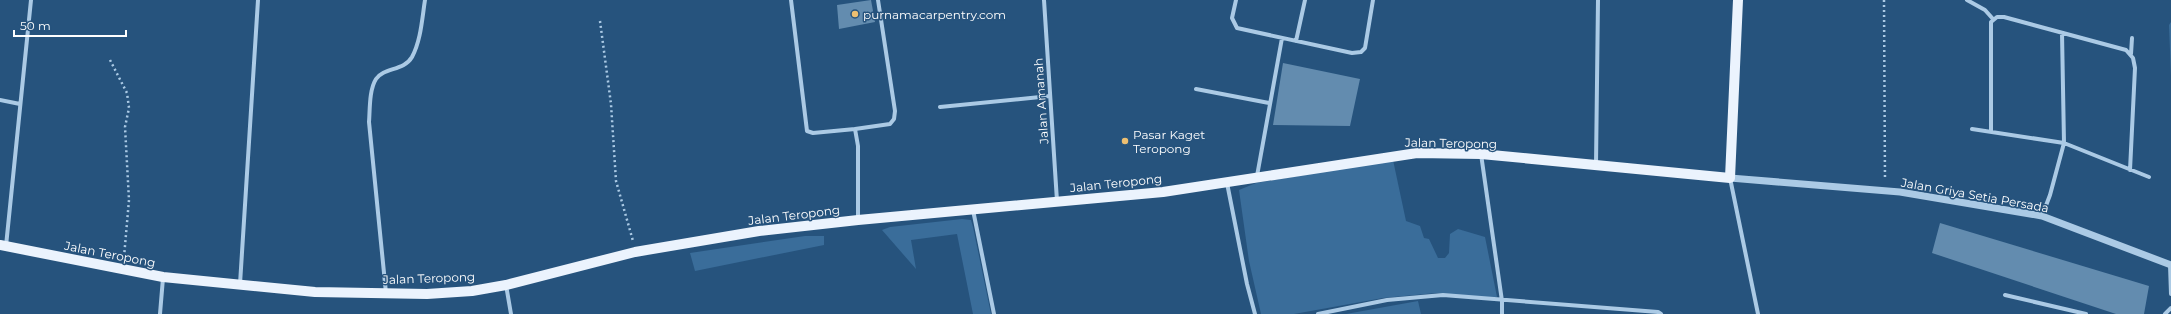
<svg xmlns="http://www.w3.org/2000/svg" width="2171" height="314" font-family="Montserrat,sans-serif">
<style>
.green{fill:#3a6d9a}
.building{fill:#638caf}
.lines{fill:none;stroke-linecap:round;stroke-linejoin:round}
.path{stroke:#abcae5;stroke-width:2.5;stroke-dasharray:2 3;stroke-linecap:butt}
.minor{stroke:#abcae5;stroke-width:4}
.tertiary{stroke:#abcae5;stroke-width:7}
.primary{stroke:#ebf3fd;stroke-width:10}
.poi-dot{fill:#edbf71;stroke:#26537d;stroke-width:1.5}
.labels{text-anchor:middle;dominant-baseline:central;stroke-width:3;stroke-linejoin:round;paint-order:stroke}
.poi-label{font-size:12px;fill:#fff;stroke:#26537d;text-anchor:start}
.street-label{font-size:12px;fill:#fff;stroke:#26537d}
</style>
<rect width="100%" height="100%" fill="#26537d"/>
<path class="green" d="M2171,22v54l-2,-51z
M1393,160l13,61 14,5 4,12 5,1 9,19h7l4,-5 1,-19 8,-5 27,8 12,60 -9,1 -52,-5 -53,5 -89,16h-33l-12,-53 -10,-71 17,-7z
M962,219l9,1 2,7 18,87h-18l-16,-80 -46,6 5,29 -34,-39 8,-3z
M805,236h19v9l-129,26 -5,-18z
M1418,301l3,13h-75z"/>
<path class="building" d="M871,0l4,22 -36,7 -2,-24z
M1283,63l77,16 -10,47 -77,-1z
M1940,223l209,63 -5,28h-28l-184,-61z"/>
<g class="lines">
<path class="path" d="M1884,0l1,180
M600,21l11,83 5,77 17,60
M110,60l17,33 2,15 -4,19 4,73 -5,57"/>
<path class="minor" d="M791,0l16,131 6,2 42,-4
M1044,0l13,201
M1236,0l-4,18 5,10 115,25 9,-1 4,-4 8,-48
M1967,0l18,10 8,9
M1296,41l9,-41
M2131,54l1,-16
M1196,89l73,14
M0,100l20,4
M940,107l110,-11
M1972,129l92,14 85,34
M1991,131v-109l6,-5h7l122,33 7,8 2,10 -5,102
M1481,154l21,147v13
M1596,165l2,-165
M1257,176l25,-138
M1730,178l28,136
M1227,183l20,101 8,30
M973,210l21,104
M2042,216l8,-21 14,-52 -2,-110
M858,220v-74l-3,-17 35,-5 4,-5 1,-8 -17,-111
M6,246l25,-246
M2170,265l1,29
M240,284l18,-284
M506,285l5,29
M386,293l-17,-171c1,-12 0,-32 7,-43 8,-12 28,-8 36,-22 9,-17 10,-38 13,-57
M2005,295l81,19
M160,314l3,-36
M1318,314l69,-14 56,-5 215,17 3,2
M2165,314l6,-6"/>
<path class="tertiary" d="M1730,178l170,14 142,24 129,49"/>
<path class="primary" d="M0,245l163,32 152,15 112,2 45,-3 34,-6 129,-33 124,-21 99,-11 305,-28 254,-39 64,1 249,24 8,-178"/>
</g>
<g class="poi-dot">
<circle cx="855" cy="14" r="4"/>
<circle cx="1125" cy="141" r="4"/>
</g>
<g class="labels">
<g class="poi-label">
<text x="863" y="14">purnamacarpentry.com</text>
<text x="1133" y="134">Pasar Kaget<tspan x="1133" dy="14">Teropong</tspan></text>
</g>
<g class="street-label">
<text transform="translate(1041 101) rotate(-94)">Jalan Amanah</text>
<text transform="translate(1451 143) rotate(1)">Jalan Teropong</text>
<text transform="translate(1116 183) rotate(-6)">Jalan Teropong</text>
<text transform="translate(1975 195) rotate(10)">Jalan Griya Setia Persada</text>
<text transform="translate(794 215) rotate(-7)">Jalan Teropong</text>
<text transform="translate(110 254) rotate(11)">Jalan Teropong</text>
<text transform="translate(429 278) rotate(-2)">Jalan Teropong</text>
</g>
</g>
<path d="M14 30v6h112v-6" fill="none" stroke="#ffffff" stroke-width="2"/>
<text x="20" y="30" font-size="12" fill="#ffffff" stroke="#26537d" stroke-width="3" paint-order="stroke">50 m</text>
</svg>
